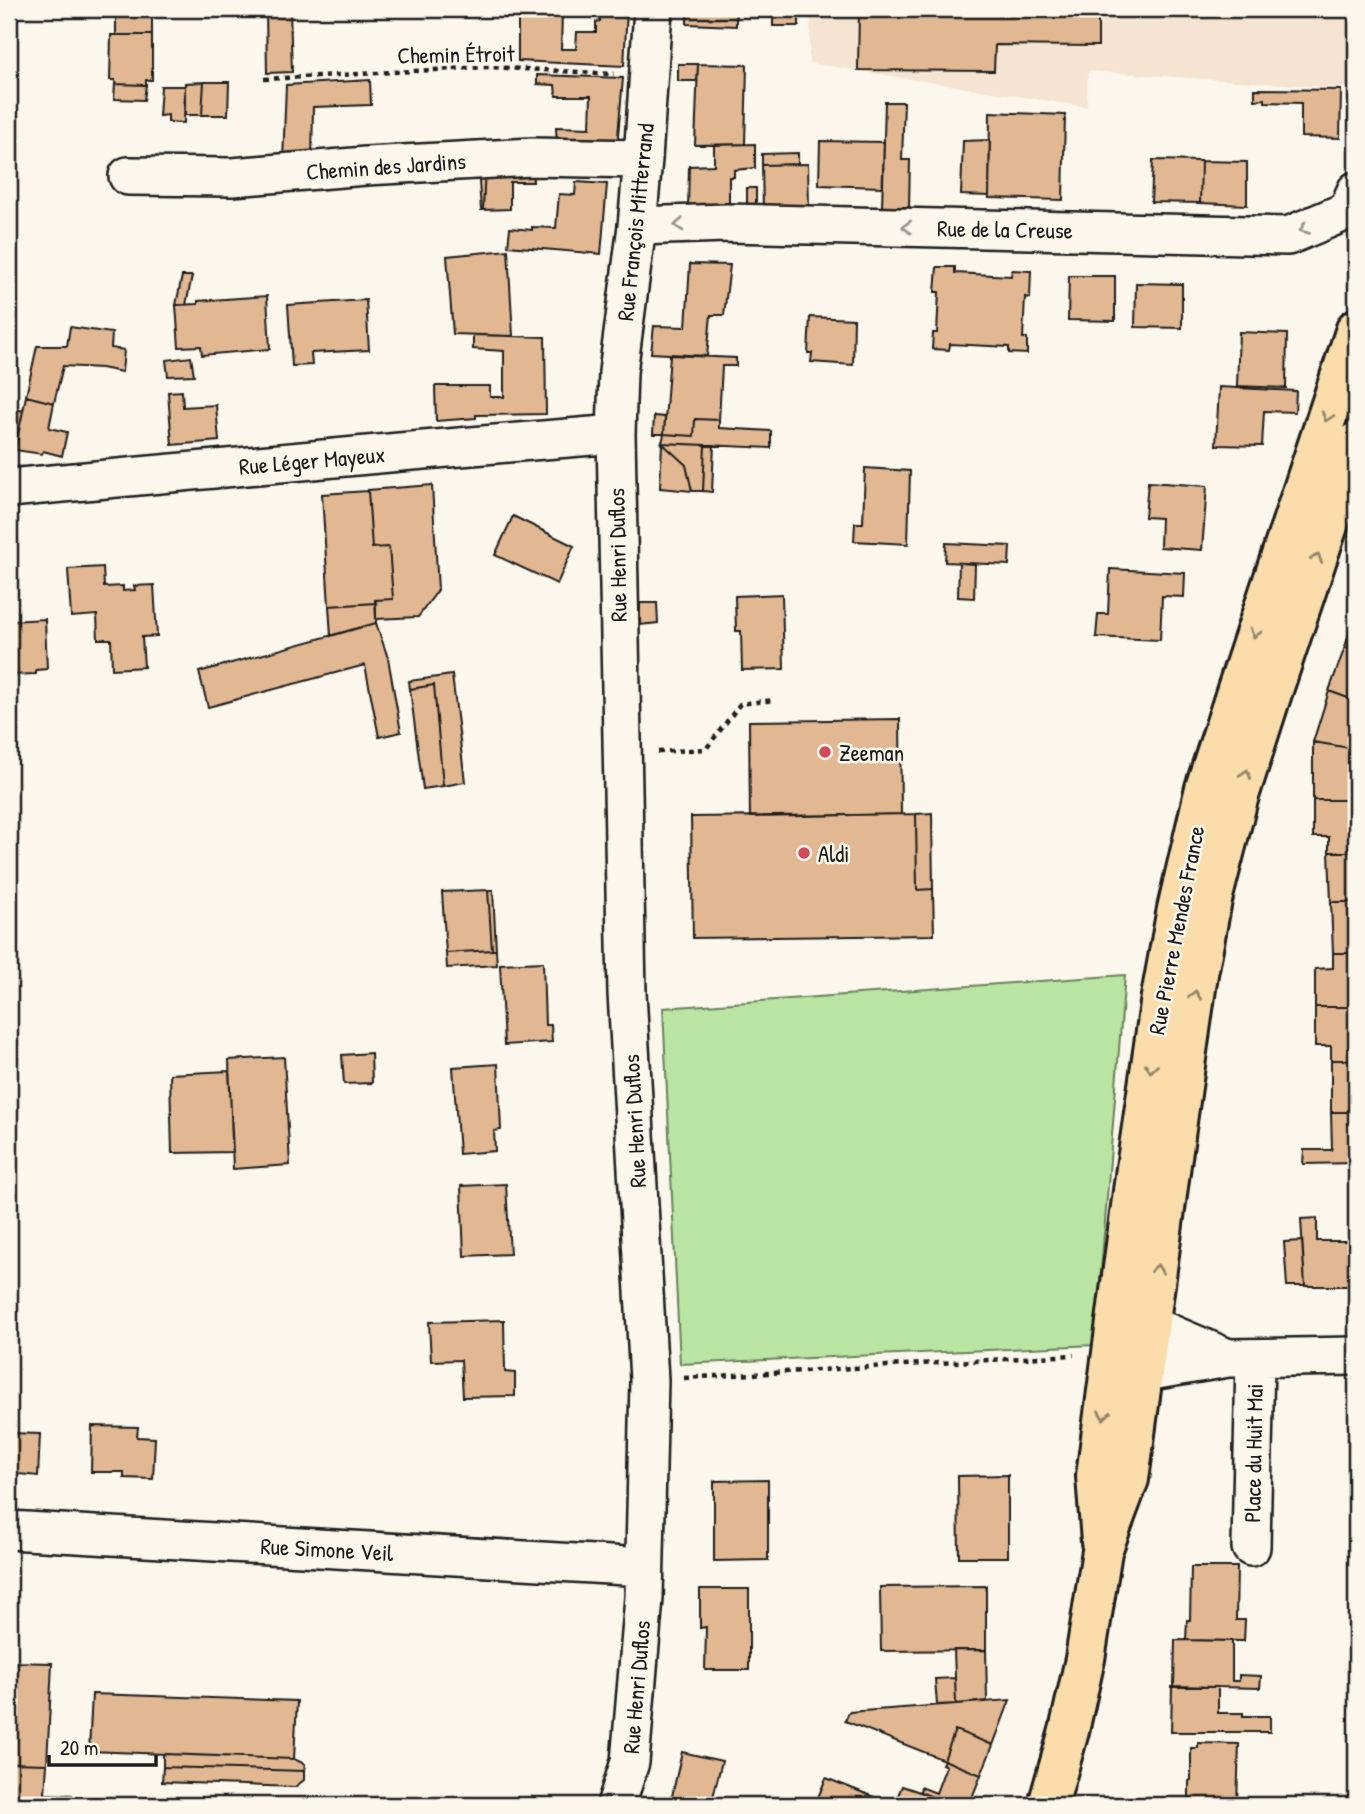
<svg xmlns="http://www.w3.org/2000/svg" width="1365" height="1814" font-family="'Patrick Hand',sans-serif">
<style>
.built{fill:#f4e4d1}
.green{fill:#bae4a1;stroke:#6b805e;stroke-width:2}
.building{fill:#e2b893;stroke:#1c1c1c;stroke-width:2}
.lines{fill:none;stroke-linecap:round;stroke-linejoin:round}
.minor-casing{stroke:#1c1c1c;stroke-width:42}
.major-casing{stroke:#1c1c1c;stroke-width:44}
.path{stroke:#1c1c1c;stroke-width:4.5;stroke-dasharray:5 5;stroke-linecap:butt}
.minor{stroke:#fbf7ec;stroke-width:37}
.major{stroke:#faddab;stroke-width:38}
.oneway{stroke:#97948e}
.oneway2{stroke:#96866b}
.poi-dot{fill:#d1495b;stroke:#fbf7ec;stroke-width:2.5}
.labels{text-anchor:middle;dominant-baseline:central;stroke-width:5;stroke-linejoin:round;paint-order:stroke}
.street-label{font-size:23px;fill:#1c1c1c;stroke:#fbf7ec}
.poi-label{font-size:23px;fill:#1c1c1c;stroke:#fbf7ec;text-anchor:start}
</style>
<rect width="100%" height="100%" fill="#fbf7ec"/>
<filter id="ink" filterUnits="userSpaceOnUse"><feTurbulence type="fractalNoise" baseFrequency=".0143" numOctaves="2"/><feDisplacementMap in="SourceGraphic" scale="14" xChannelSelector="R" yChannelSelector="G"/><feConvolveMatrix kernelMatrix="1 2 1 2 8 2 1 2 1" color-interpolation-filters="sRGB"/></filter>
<g filter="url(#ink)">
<path class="built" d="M811,9h545v80l-268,-18 -1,36 -278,-44z"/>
<path class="green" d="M1125,975l-30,370 -415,19 -17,-356z"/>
<path class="building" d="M111,9h46h-5v26h-36v-25z
M266,9h24l2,63 -25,1z
M431,9h87v2l-87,1z
M521,9h45v4h-4l-1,36h15l1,-17h19v-10l4,-1v-12h27l-3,57 -106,-5v-44l2,1z
M687,9h49v17l-49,-2z
M773,9h26v17h-26z
M859,9h264l-2,2 -23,2v33l-103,-1 -1,26 -136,-1z
M111,35h41v45h-6v5l-31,-1v-4h-5z
M678,64h20l-1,17h-19z
M698,64l49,1 -2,79 -50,1z
M537,75l86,3 -6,69 -60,-1 -1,-19 34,1 1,-32h-35l-1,-11 -18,-1z
M370,80l1,25 -58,2 -1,54h-29l3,-76z
M204,82h25l-1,33h-26z
M204,82l-2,33h-17v-32z
M115,84l31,1 -2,15 -30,-1z
M161,86h24l-1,37 -16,-1v-7l-9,1z
M1255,89l86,1 -1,48 -39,-1v-34l-36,-1v-3l-10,1z
M885,102h19l-2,58h8l-1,47h-27z
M990,112l75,3 -2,85 -74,-2z
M990,140l-1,56 -28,-1 2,-54z
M820,141l64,1 -1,45 -64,-2z
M755,144v24l-21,2v7h-5v35l-41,-1 1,-45 25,-1v-20z
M798,153v11l-36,1v-11z
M1153,160l48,1 -1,42 -49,-1z
M1201,161l46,1v43l-47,-2z
M808,164l1,42 -46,1 -1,-42z
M485,166l-2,44h-2l-3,-43z
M485,166h47l1,16h-23v27l-27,1z
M576,182l31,2 -6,70 -93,-8 2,-18 22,2v-3l24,1 3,-34 16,1z
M747,188h9v24h-9z
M508,250l5,86 -60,-2 -6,-78z
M690,264l40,1 -6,50h-13l-4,41 -56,-3 3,-27 32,1z
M937,267h18v6l56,3 1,-6 19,1 -1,27 -5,-1 -2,41h4v16l-18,-1v-6l-59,-3 -1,6 -17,-1 1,-16h4l2,-41h-4z
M182,276h10l-6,29h-10z
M1069,276h46v45l-47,-1z
M1136,283l46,1v44l-47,-1z
M267,296l3,53 -68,6 -1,-9 -22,1 -3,-42 22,-1v-3z
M366,300l3,50 -58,3 1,12 -20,1 -4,-61z
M810,317l44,2 -1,46 -42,-3 1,-9h-4z
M70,327l42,6 -1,15 13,2 -2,22 -21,-4 -38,-2 -9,37 -28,-7 11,-50h30z
M1239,332l48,2 -1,54 -49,-2z
M473,335l72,2 1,77 -70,1v3l-40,3 -1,-35h55v11h14v-46l-31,-2z
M670,355l66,3v8h-14l-3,54 -24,-1 -1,17 -30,-2z
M191,357l3,18 -26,1 -2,-16z
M1219,387l77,4 -1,21 -31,-1 -2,35 -46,-1z
M182,391l1,16 33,-2 3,36 -47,4 -4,-53z
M26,396l28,7 -5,25 18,4 -5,24 -19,-5 -1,3 -27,-4z
M9,407l14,4 -8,39 -6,-2z
M654,416l11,1 -1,17h-11z
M695,419l24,1v8l52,3v17l-109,-5 2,-9 30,2z
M662,443l24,22 6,26 -32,-3z
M662,443l43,2 -2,46h-11l-6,-26z
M705,445h9l-2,47 -9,-1z
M865,468l45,3 -2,73 -54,-3 1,-18h8z
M1148,482l59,4 -5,64 -42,-3 1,-29 -16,-1z
M432,485l6,105 -20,27 -42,2 -1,-19 18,-1 -4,-52 -17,1 -4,-58z
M368,491l4,57 17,-1 4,52 -18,1 1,3 -47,3 -7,-112z
M513,516l61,30 -17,38 -62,-29z
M946,543l64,3 -1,19 -64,-3z
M959,563l16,1 -1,34 -16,-1z
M103,567l1,20 19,-1v5l12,-1 -1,-4 20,-1 3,51 -15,1 2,30 -32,2 -1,-30h-13l-1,-24 -26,2 -3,-48z
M1110,569l75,4 -1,24 -22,-1 -2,44 -64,-3 2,-23h10z
M782,594l2,75 -42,1 -1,-39h-5l-1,-35z
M376,603v20l-45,13 -2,-30z
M640,603h17l1,20 -18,2z
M1356,611v41l-11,-5z
M45,619l2,50 -11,1v4l-27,1v-49h2v-5z
M376,623l12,35 13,74 -22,5 -14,-72 -157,42 -9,-35z
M1345,647l11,5v49l-27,-10z
M452,675l13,107 -22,4 -9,-101 -24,4 -1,-8z
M434,685l9,101 -20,3 -13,-100z
M1329,691l27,10v48l-43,-7z
M900,719l1,95 -151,3 -1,-96z
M1313,742l43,7v51h-43z
M1313,800h43v52h-27v-15h-16z
M932,813l1,76 -16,1 -1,-76z
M916,814l1,76 16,-1 1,46 -241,3 -2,-121z
M1329,852h27v50h-25z
M488,890l4,60 -46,3 -4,-61z
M488,890h5l3,60h-4z
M1331,902h25v51h-23z
M492,950h4l1,15 -50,3 -1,-15z
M1333,953h23v54h-41v-38l18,-1z
M543,962l2,63h6l1,17 -48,3 -4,-81z
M1315,1007h41v53h-25v-14h-16z
M371,1053l1,30 -28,1 -2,-29z
M284,1057l6,108 -57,4 -4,-109z
M1331,1060h25v52h-25z
M498,1064l3,66 -7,1 1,20 -36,3 -6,-87z
M229,1071l4,81 -61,1 -2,-79z
M1331,1112h25v51l-53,1 1,-14h28z
M506,1184l4,70 -46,2 -3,-70z
M1317,1218v23h39v45h-51l-4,-67z
M1302,1241l3,45h-18l-3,-44z
M504,1320l1,52 10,1v23l-52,1 -2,-37 -30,1 -2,-39z
M92,1426l46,1 -1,10 18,1 -2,41 -29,-1v-6h-33z
M9,1433l31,1 -2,42 -29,-3z
M1008,1475v82h-49l-1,-81z
M768,1480v80l-54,1v-80z
M1191,1567h46l-1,53h9l-1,21 -58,-1 1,-20h3z
M986,1586v64l-105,1 -1,-64z
M700,1589h49v81h-44l1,-43 -6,1z
M1175,1640l57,1v40h7v-6l22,1 -1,12 -86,-2z
M954,1650h32l1,51 -31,3z
M9,1662l43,1 -5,101 -38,-1z
M955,1678l1,26 -19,1 -2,-26z
M1172,1687h46v26h25v3h27v16h-99z
M92,1694l205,7 -3,58 -205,-8z
M1010,1700l-17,45 -38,-15 -11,30 -99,-39 4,-9z
M955,1730l38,15 -12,30 -37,-15z
M1198,1743l41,1 -2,61h-48v-24l2,-1v-32h7z
M682,1752l40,9 -11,44h-41z
M163,1754l131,5 11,5 -1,7 -141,-4z
M944,1760l37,15 -12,30h-17l-32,-13 1,-5 15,6 10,-27 -4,-2z
M9,1763l38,1 -2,30 27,1 -1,10h-62z
M163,1767l141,4v9l-9,7 -133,-5z
M826,1778l68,27h-79z
M902,1786l18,6 32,13h-48l-4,-1 -6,1z"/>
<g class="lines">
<g class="minor-casing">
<path id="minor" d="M128,176l104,1 134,-11 166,-9 111,2
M637,226l89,-3 562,13 59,-25 9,-20
M9,488l391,-36 216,-18
M1132,1343l13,29 83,-14 128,-2
M1130,1346l20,-21 78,33
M9,1530l635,37
M1251,1547l4,-188
M616,1805l14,-43 14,-164 5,-218 -22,-387 -11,-559 2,-62 19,-146 6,-67 10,-150"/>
</g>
<g class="major-casing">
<path id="major" d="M1101,1542l-5,-66 40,-308 25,-171 16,-88 28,-121 32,-99 119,-360
M1048,1805l21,-74 16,-72 17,-108 27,-72 42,-315 27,-190 14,-74 26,-101 32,-100 86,-257"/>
</g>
<path class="path" d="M264,79l225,-12 125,7
M658,752l48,-3 34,-45 34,-4
M684,1378l390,-23"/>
<use href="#minor" class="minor"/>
<use href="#major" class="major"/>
</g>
<defs><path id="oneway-chevron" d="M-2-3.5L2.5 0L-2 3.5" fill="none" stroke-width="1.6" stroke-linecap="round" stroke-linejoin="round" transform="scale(1.75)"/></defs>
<g class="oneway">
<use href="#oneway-chevron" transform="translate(679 225) rotate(177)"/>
<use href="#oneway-chevron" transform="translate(907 227) rotate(-179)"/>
<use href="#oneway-chevron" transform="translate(1304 229) rotate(158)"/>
</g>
<g class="oneway2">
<use href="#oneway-chevron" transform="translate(1327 417) rotate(108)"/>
<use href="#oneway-chevron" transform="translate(1317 558) rotate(-71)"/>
<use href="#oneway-chevron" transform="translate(1255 633) rotate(108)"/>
<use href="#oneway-chevron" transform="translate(1246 774) rotate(-72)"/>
<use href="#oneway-chevron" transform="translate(1195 995) rotate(-82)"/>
<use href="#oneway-chevron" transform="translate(1151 1068) rotate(98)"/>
<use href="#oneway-chevron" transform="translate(1157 1269) rotate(-82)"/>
<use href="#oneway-chevron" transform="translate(1104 1415) rotate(98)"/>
</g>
</g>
<g class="poi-dot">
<circle cx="825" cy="752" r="7"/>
<circle cx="804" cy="853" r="7"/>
</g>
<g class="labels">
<g class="street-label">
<text transform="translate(456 54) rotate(-1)">Chemin Étroit</text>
<text transform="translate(386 166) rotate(-4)">Chemin des Jardins</text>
<text transform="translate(635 222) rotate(-84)">Rue François Mitterrand</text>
<text transform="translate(1005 229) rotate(1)">Rue de la Creuse</text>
<text transform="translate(312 460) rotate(-5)">Rue Léger Mayeux</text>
<text transform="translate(617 555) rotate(-91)">Rue Henri Duflos</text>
<text transform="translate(1176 930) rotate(-79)">Rue Pierre Mendes France</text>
<text transform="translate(634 1121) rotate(-93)">Rue Henri Duflos</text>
<text transform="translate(1253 1453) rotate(-89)">Place du Huit Mai</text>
<text transform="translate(327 1549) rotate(3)">Rue Simone Veil</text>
<text transform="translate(636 1687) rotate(-85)">Rue Henri Duflos</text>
</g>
<g class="poi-label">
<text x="839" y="752">Zeeman</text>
<text x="818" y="853">Aldi</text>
</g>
</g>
<rect width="1365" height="1814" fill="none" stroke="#fbf7ec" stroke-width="35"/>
<rect x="18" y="18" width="1330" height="1779" fill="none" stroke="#1c1c1c" stroke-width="2.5" filter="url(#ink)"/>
<path d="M49 1755v10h107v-10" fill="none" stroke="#1c1c1c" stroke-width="3.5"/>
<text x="60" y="1755" font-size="21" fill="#1c1c1c" stroke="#fbf7ec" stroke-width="5" paint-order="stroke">20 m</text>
</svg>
